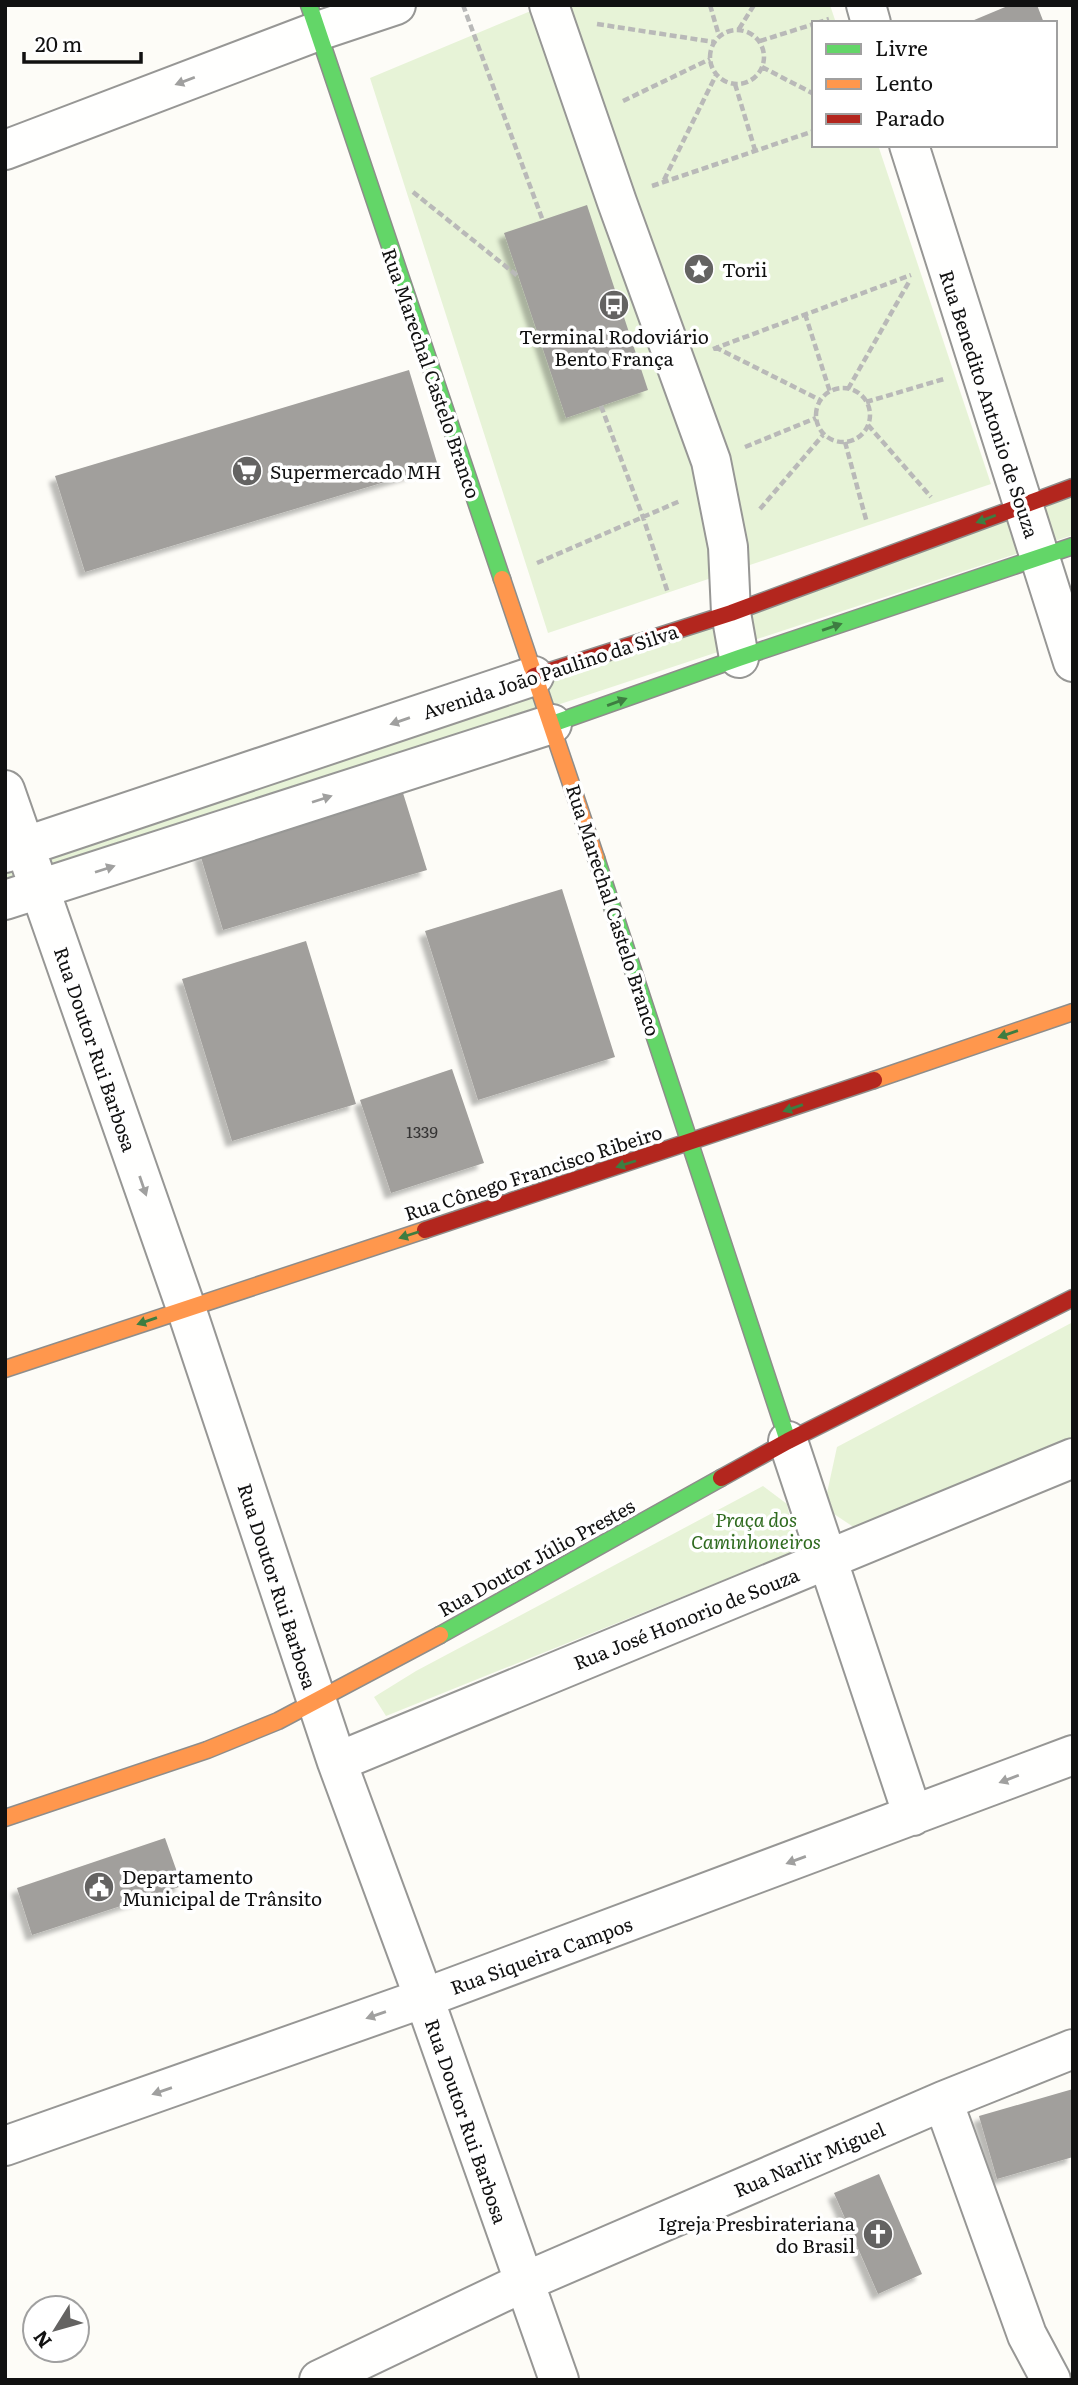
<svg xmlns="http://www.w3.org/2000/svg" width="1078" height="2385" font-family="Literata,serif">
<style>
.green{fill:#e7f3d7}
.building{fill:#a19f9c;filter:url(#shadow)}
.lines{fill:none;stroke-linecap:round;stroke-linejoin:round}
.street-casing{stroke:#979795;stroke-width:42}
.fast-casing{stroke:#8e8d8b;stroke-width:19}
.slow-casing{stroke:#8e8d8b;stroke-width:19}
.jam-casing{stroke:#8e8d8b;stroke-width:19}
.path{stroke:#b9b9b8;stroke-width:4.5;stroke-dasharray:7 3.5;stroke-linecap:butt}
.street{stroke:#fffffe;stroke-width:38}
.fast{stroke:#63d668;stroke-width:16}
.slow{stroke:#ff974d;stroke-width:16}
.jam{stroke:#b3261e;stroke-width:16}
.oneway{fill:#a0a09f}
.oneway2{fill:#3e7d41}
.labels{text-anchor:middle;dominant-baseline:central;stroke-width:7;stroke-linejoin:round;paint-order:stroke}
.number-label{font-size:16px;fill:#353434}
.poi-label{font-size:19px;fill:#111;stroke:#fff;text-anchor:start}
.street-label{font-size:19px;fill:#111;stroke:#fff}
.park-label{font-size:19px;font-style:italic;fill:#2f6b1f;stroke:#fff}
</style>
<defs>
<filter id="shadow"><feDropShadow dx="-6" dy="6" stdDeviation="2" flood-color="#0004"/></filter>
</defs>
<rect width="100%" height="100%" fill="#fdfcf7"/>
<path class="green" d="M545,5h285l6,18h-22v122h64l113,339 -443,149 -178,-555z
M1073,497v38l-1068,352v-21z
M1073,1322v118l-218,88 -21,-14 -7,-21 10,-46z
M763,1486l24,18 6,28 -2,21 -405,163 -12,-19 42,-26z"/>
<path class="building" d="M1010,5h27l7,18h-77z
M587,205l61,185 -82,28 -62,-185z
M409,370l29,96 -353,106 -30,-96z
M403,793l24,77 -204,60 -23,-76z
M562,889l53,168 -137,43 -53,-169z
M306,941l50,163 -124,37 -50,-162z
M452,1069l32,94 -93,30 -31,-93z
M165,1838l17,48 -150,49 -15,-47z
M1073,2089v68l-76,22 -18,-63z
M879,2174l43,100 -44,20 -44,-101z"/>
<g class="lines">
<g class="street-casing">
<path id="street" d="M549,5l68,197 94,259 17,86 3,66 8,45
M866,5l5,18
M909,145l164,517
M5,150l313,-119 78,-26
M5,790l181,518 151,454 87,236 135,382
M5,853l529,-177
M5,900l547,-176
M788,1441l125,375
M337,1762l736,-304
M943,2101l84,234 24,45
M5,2146l419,-148 649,-243
M319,2380l205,-98 419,-181 130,-52"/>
</g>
<g class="fast-casing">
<path id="fast" d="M309,5l193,574
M552,724l187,-66 334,-112
M596,858l192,583
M440,1635l281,-157"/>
</g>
<g class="slow-casing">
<path id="slow" d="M502,579l94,279
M874,1080l199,-68
M5,1369l420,-139
M5,1818l202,-68 71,-29 162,-86"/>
</g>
<g class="jam-casing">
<path id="jam" d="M534,676l197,-63 342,-126
M425,1230l449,-150
M721,1478l67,-37 285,-143"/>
</g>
<path class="path" d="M463,5l80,216
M710,5l9,31
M817,23l12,-4
M597,24l117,18
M739,29l15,-24
M710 57a27 27 0 1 1 54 0a27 27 0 1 1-54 0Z
M760,41l54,-17
M762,67l52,27
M735,84l20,66
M623,101l87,-42
M664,180l52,-105
M652,186l162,-55
M413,192l106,85
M805,314l25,78
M715,347l105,53
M713,349l198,-74
M816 415a27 27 0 1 1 54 0a27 27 0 1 1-54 0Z
M848,389l62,-109
M866,402l78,-23
M601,406l42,111 25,76
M868,425l63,72
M845,442l22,81
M745,447l71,-29
M760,509l63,-74
M537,563l143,-62"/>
<use href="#street" class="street"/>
<use href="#fast" class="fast"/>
<use href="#slow" class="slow"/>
<use href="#jam" class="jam"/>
</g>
<defs><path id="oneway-solid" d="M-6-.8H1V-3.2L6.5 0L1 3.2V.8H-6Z" transform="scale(1.75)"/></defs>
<g class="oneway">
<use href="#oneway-solid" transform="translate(185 81) rotate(159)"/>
<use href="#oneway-solid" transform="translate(400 721) rotate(161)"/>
<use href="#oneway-solid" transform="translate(322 799) rotate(-18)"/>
<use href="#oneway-solid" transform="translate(105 869) rotate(-18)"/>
<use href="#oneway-solid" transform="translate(143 1186) rotate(71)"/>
<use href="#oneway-solid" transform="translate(1009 1779) rotate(159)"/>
<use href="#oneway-solid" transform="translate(796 1860) rotate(160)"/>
<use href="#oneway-solid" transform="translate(376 2015) rotate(161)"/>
<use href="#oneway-solid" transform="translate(162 2091) rotate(161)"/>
</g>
<g class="oneway2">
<use href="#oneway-solid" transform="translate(986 519) rotate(159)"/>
<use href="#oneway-solid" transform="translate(832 627) rotate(-19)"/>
<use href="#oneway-solid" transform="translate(617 702) rotate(-20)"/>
<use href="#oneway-solid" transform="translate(1008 1034) rotate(161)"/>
<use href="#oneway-solid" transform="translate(793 1108) rotate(161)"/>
<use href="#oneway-solid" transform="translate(626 1164) rotate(162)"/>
<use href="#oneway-solid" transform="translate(409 1235) rotate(162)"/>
<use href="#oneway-solid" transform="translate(147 1321) rotate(161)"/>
</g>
<defs>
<g id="sight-disc" transform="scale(1.575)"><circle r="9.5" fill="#646362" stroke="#fff"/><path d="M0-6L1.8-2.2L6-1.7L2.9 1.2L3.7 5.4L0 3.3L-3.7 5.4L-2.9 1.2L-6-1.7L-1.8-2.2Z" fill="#fff"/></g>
<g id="bus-disc" transform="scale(1.575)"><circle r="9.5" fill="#646362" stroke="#fff"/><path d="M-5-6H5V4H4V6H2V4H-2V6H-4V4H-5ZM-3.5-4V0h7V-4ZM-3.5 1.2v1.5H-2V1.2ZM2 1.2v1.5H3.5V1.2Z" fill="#fff"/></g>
<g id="supermarket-disc" transform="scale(1.575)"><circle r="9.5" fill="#646362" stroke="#fff"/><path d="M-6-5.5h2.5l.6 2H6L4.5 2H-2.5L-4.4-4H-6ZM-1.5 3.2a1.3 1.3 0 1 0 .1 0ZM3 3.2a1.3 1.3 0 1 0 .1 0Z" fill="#fff"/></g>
<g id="civic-disc" transform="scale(1.575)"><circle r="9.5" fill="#646362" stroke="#fff"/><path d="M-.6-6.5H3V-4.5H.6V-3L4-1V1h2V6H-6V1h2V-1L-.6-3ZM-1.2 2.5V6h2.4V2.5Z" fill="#fff"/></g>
<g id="church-disc" transform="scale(1.575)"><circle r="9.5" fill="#646362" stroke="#fff"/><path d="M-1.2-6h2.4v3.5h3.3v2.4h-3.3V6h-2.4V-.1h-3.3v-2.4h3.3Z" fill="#fff"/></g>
</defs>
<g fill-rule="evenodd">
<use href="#sight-disc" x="699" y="269"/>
<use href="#bus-disc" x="614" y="305"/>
<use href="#supermarket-disc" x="247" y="471"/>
<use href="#civic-disc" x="99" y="1887"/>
<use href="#church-disc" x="878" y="2234"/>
</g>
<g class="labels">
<g class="number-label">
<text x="422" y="1131">1339</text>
</g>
<g class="poi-label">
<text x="722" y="269">Torii</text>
<text x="614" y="336" text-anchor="middle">Terminal Rodoviário<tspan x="614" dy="22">Bento França</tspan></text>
<text x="270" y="471">Supermercado MH</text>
<text x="122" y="1876">Departamento<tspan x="122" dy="22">Municipal de Trânsito</tspan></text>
<text x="855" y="2223" text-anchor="end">Igreja Presbirateriana<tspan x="855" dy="22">do Brasil</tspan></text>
</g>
<g class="street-label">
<text transform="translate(432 373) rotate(71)">Rua Marechal Castelo Branco</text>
<text transform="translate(990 404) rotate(72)">Rua Benedito Antonio de Souza</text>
<text transform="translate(550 671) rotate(-18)">Avenida João Paulino da Silva</text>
<text transform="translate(614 910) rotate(72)">Rua Marechal Castelo Branco</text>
<text transform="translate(96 1049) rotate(71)">Rua Doutor Rui Barbosa</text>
<text transform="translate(533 1172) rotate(-18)">Rua Cônego Francisco Ribeiro</text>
<text transform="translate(536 1557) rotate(-29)">Rua Doutor Júlio Prestes</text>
<text transform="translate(278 1586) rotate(72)">Rua Doutor Rui Barbosa</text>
<text transform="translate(686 1618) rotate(-22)">Rua José Honorio de Souza</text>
<text transform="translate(541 1955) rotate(-20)">Rua Siqueira Campos</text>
<text transform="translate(467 2121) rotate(71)">Rua Doutor Rui Barbosa</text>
<text transform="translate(809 2159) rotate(-23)">Rua Narlir Miguel</text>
</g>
<g class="park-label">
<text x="756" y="1519">Praça dos<tspan x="756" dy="22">Caminhoneiros</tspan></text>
</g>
</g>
<rect width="1078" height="2385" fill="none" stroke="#111111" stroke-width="14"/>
<rect x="812" y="21" width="245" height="126" fill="#ffffff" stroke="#a0a0a0" stroke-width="2"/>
<rect x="826" y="44" width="35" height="10" fill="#63d668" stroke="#a0a0a0" stroke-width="2"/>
<text x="875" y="56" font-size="21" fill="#111111">Livre</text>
<rect x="826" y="79" width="35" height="10" fill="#ff974d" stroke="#a0a0a0" stroke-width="2"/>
<text x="875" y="91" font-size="21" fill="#111111">Lento</text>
<rect x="826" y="114" width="35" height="10" fill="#b3261e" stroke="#a0a0a0" stroke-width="2"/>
<text x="875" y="126" font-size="21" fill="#111111">Parado</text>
<g transform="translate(56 2329) rotate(233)"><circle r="33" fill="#ffffff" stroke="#a0a0a0" stroke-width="2"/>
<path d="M0-5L12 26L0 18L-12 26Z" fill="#646362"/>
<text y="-10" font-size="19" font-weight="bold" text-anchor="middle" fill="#111111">N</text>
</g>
<path d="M24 52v10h117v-10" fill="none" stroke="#111111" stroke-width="3.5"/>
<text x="35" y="52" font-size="21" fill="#111111" stroke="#ffffff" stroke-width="5" paint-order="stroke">20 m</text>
</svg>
